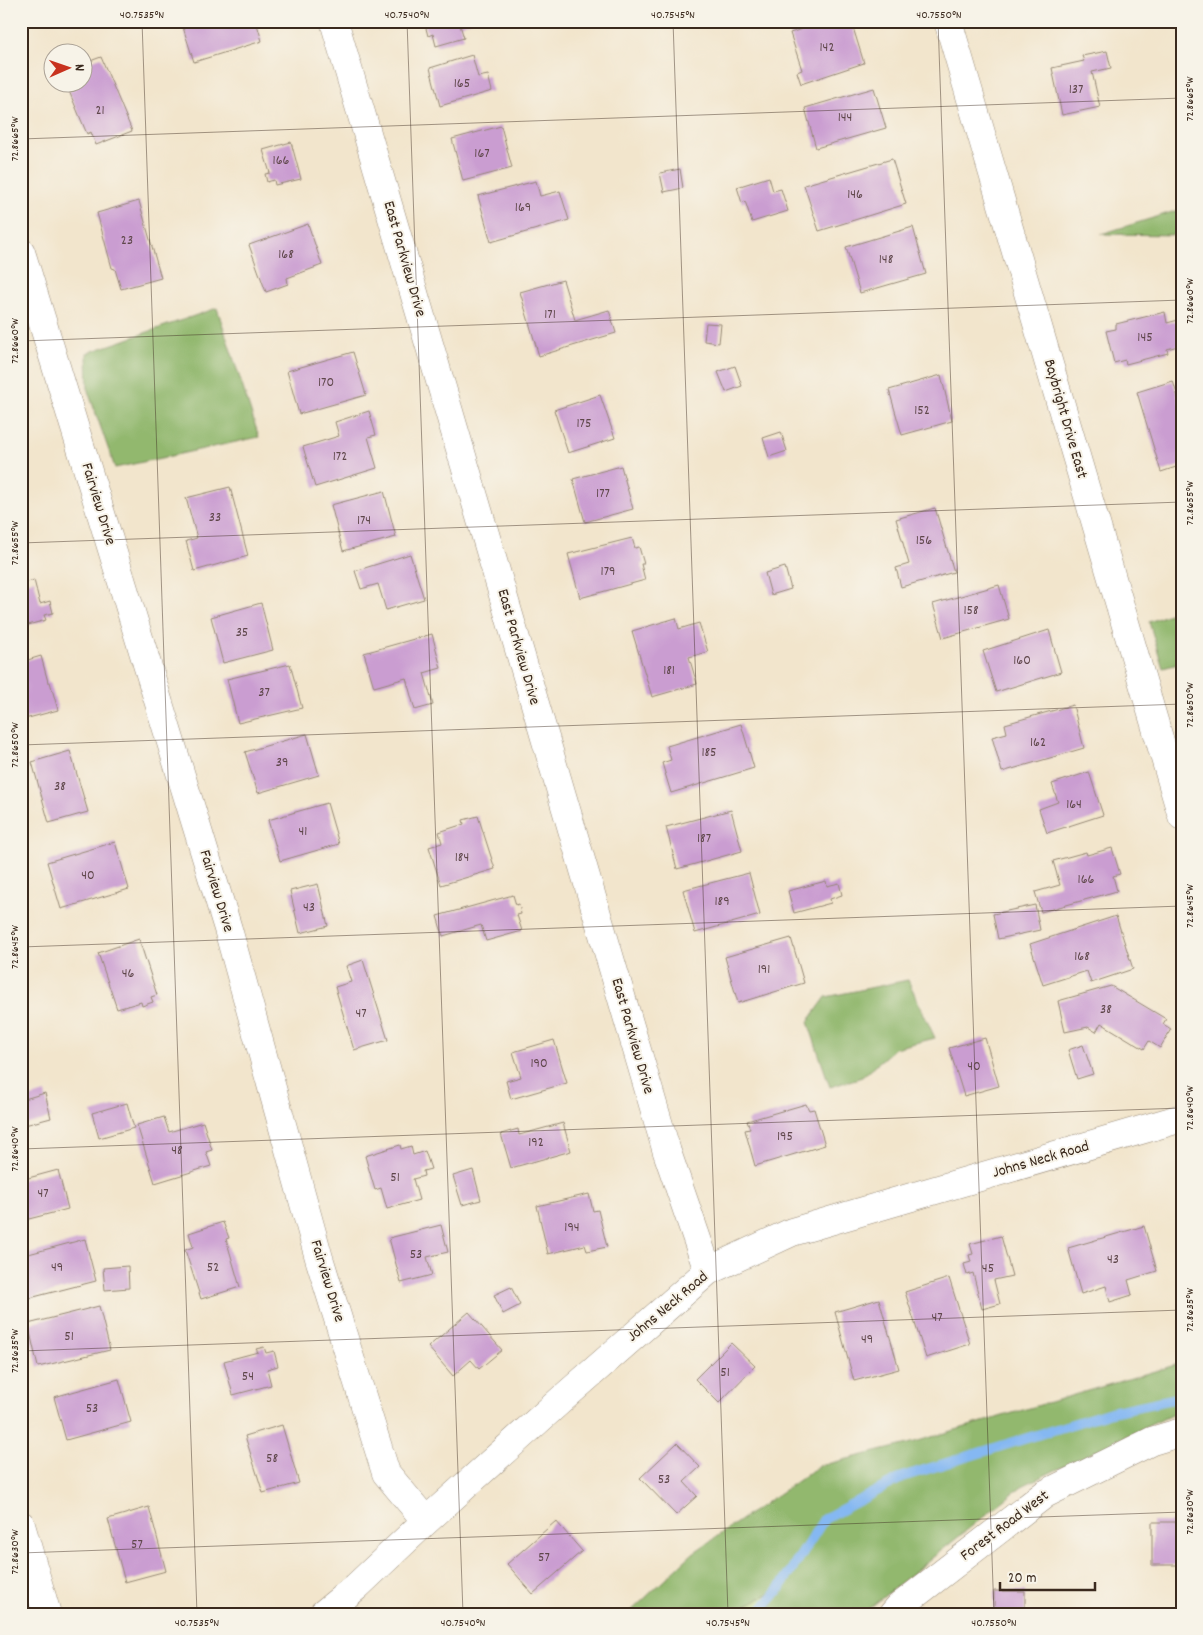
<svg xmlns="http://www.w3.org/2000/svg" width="1203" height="1635" font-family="Dekko,sans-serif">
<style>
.green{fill:#b8d87f;stroke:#7a814e}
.forest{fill:#92b86e;stroke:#667146}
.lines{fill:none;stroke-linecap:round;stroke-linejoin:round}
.stream{stroke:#85b8f2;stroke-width:10}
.building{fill:#ca9dd1}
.minor-casing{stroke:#968875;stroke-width:29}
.minor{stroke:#fff;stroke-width:28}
.ticks{fill:none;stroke:#3b2a1e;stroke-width:1;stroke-opacity:0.45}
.labels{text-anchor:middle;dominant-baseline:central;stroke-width:4;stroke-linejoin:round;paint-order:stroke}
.number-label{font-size:14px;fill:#5f474b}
.street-label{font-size:16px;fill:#3b2a1e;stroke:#f7f3e8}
.neatline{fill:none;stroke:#3b2a1e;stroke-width:2}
.ticks-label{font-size:12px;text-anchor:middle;fill:#3b2a1e}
</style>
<rect width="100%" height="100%" fill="#f7f3e8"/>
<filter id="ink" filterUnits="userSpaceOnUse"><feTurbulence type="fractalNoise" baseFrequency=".02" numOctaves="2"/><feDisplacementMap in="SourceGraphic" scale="10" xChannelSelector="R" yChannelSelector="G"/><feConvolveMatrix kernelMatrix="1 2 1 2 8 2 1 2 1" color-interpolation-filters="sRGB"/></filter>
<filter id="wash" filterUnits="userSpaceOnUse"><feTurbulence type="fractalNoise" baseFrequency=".0096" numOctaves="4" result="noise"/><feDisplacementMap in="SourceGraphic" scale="20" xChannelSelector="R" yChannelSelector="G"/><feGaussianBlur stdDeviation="1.12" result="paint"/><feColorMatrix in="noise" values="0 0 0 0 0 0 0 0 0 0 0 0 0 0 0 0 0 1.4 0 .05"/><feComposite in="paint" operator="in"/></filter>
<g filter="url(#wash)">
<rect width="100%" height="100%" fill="#f2e5cc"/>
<path class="green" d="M780,1588l-11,26h-39z"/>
<path class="forest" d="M1182,209v26l-81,-1z
M217,308l42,129 -144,31 -27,-77 -1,-38z
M1182,609v54l-19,5 -14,-46z
M908,980l27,58 -40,10 -33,29 -32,10 -22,-65 18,-25z
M1182,1363v47l-160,76 -160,128h-93l10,-26 -49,26h-102l65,-61 126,-87 89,-22z"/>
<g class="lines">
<path class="stream" d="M758,1614l22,-26 44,-69 81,-43 206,-64 71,-15"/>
</g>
<g id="blocks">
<path class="building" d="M181,21h75l6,20 -68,21z
M424,21h47v1l-11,3 4,13 -28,8 -3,-12 -5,2z
M825,21h26l13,42 -63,21 -4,-12 5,-2 -12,-37z
M1107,51l4,17 -19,4 8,35 -38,8 -10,-47 32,-7 -2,-5z
M472,55l6,22 10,-2 4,16 -52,15 -10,-38z
M101,57l31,74 -36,14 -5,-13 -4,2 -18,-43 5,-2 -3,-7h11v-18z
M874,88l12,40 -70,20 -11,-40z
M501,126l11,42 -49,13 -11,-42z
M291,142l10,37 -26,6 -1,-5 -7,2 -2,-8 5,-1 -7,-23z
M892,159l14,45 -87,27 -15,-46z
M680,169l3,19 -19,4 -4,-19z
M769,177l4,14 8,-2 7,22 -36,11 -7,-21 -3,2 -5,-16z
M536,181l4,15 20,-5 9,29 -78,22 -13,-46z
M139,201l22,77 -40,11 -6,-20 -3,-1 -15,-55z
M308,224l14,41 -35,13 1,6 -22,8 -17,-47z
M913,227l13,47 -66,19 -14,-46z
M563,280l12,40 34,-10 7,23 -77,23 -19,-64z
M1165,312l2,11 15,-4v26l-15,4 1,4 -42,11 -1,-4 -11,3 -8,-32 10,-2v-5z
M706,323l15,1 -2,19 -15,-2z
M353,352l13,43 -67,19 -12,-43z
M735,366l7,20 -16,6 -8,-20z
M941,375l11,46 -50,14 -13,-45z
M1173,381l9,30v54l-21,7 -24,-80z
M600,395l15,43 -47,15 -14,-43z
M369,411l7,24 -8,2 9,31 -62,19 -12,-40 36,-11 -4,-14z
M781,432l6,19 -18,6 -6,-19z
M621,466l12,43 -48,13 -12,-43z
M230,487l18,69 -54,15 -8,-30 11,-3 -11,-40z
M384,491l12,46 -53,14 -12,-46z
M935,508l19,64 -53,15 -5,-19 13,-4 -13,-45z
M632,538l3,10 4,-1 5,17h-3l4,16 -65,18 -12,-44z
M410,554l14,45 -38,11 -8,-26 -17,5 -6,-18z
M785,567l6,22 -20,6 -6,-22z
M34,580l6,24 10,-3 3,12 -9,2 2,5 -25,7v-43z
M999,585l10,34 -66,19 -10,-34z
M261,603l12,47 -50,13 -12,-46z
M676,618l3,11 20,-6 9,29 -19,5 8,27 -45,13 -20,-66z
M1049,630l12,42 -65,20 -13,-41z
M432,634l9,34 -17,5 9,32 -18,5 -9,-32 -32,9 -10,-34z
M41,656l7,26h2l8,28 -37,10v-58z
M290,664l12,44 -64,15 -11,-44z
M1073,705l11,43 -82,24 -10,-35 15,-4 -2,-9z
M741,724l13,44 -83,25 -9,-30 9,-3 -4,-14z
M307,734l12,41 -61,18 -13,-41z
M70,751l18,61 -39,11 -17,-61z
M1089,772l14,43 -56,18 -8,-24 19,-7 -6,-18z
M327,803l12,41 -59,17 -12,-41z
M731,810l11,41 -65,18 -11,-42z
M478,816l17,53 -54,16 -12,-38 13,-4 -3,-11 25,-8 -1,-4z
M115,842l14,47 -68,20 -14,-47z
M1112,848l8,26 -7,2 4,15 -76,21 -6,-20 25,-7 -7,-24 33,-9 1,3z
M749,873l11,42 -65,18 -12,-43z
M826,881l1,5 12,-3 3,12 -12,4 1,4 -37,10 -6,-22z
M318,884l10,42 -28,7 -10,-42z
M513,895l3,10 3,-1 2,10 -4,1 5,16 -36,10 -5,-16 -38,11 -6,-20z
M1035,905l5,25 -42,9 -5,-25z
M1116,916l17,53 -42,14 -4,-12 -44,14 -13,-41z
M791,938l13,45 -66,20 -13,-46z
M139,939l18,56 -6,2 2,5 -11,4 -1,-4 -24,7 -19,-56z
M363,960l25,80 -34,10 -19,-63 16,-5 -5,-16z
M1111,986l55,33 -3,5 8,5 -11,19 -11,-7 -5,8 -43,-26 -5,9 -8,-5 -23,5 -7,-31z
M985,1038l14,48 -35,10 -15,-48z
M554,1040l13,43 -56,16 -5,-18 15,-4 -8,-25z
M1083,1045l10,29 -16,5 -9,-29z
M45,1093l6,25 -30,8v-26z
M127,1103l7,25 -35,10 -7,-25z
M806,1104l3,6 5,-1 11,36 -70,21 -10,-36 5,-1 -3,-8z
M164,1117l5,15 34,-10 9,28 -6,2 5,14 -56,17 -18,-58z
M563,1123l8,28 -60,17 -10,-34 17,-5 1,6z
M400,1145l1,4 10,-3 2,9 12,-4 6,18 -8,2 1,5 -11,3 6,21 -32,9 -6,-21 -6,2 -10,-34z
M58,1170l10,39 -47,12v-41z
M473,1170l8,30 -19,5 -9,-29z
M589,1194l4,17 5,-1 9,37 -20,4 -2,-6 -37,9 -11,-48z
M223,1222l6,16 -3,1 14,48 -39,12 -16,-49 8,-3 -4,-14z
M441,1225l7,27 -21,5 5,18 -31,8 -12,-45z
M1144,1226l13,45 -29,9 4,15 -22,7 -4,-16 -25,8 -13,-46z
M1001,1236l11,40 -18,4 6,24 -18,5 -9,-36 -6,2 -3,-11 7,-2 -2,-7 4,-1 -3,-10z
M85,1239l11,42 -70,18 -5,-19v-24z
M128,1266l1,22 -24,2 -2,-22z
M949,1278l21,66 -44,14 -21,-66z
M511,1287l9,18 -17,9 -9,-19z
M879,1299l20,70 -45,12 -19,-69z
M99,1306l11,44 -72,17 -10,-43z
M469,1312l33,38 -23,19 -8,-9 -18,16 -25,-29z
M731,1343l24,23 -36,37 -24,-24z
M264,1347l2,6 8,-2 4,15 -11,3 4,16 -38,10 -9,-34 34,-9 -2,-3z
M119,1379l12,43 -65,18 -12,-43z
M282,1425l17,58 -36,10 -18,-57z
M677,1443l23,24 -16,15 13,14 -21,19 -36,-37z
M149,1507l17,64 -41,11 -17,-63z
M556,1521l26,30 -49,43 -26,-30z
M1152,1522h30v43h-30z
M994,1591h31v23h-31z"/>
</g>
</g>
<g filter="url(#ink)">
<use href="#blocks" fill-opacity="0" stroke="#968875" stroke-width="1"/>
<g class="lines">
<g class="minor-casing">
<path id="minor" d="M334,21l333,1131 41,119
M948,21l234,795
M21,252l207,677 91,329 67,215 40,48
M21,1525l26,89
M323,1614l33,-27 70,-66 136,-122 146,-128 84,-39 390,-114
M893,1614l6,-7 146,-113 107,-53 30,-9"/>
</g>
<use href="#minor" class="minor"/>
</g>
</g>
<path class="ticks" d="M142,21l55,1593M407,21l56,1593M673,21l55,1593M938,21l56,1593M21,139l1161,-41M21,341l1161,-41M21,543l1161,-41M21,745l1161,-41M21,947l1161,-41M21,1149l1161,-41M21,1351l1161,-41M21,1553l1161,-41"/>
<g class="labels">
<g class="number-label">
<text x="827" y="48">142</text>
<text x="462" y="84">165</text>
<text x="1076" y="90">137</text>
<text x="100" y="111">21</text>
<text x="845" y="118">144</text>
<text x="482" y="154">167</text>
<text x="281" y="161">166</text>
<text x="855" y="195">146</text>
<text x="523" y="208">169</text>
<text x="127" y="241">23</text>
<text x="286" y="255">168</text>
<text x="886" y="260">148</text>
<text x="550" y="315">171</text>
<text x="1145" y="338">145</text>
<text x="326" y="383">170</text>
<text x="922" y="411">152</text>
<text x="584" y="424">175</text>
<text x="340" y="457">172</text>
<text x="603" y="494">177</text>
<text x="215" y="518">33</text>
<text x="364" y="521">174</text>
<text x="924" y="541">156</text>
<text x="608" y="572">179</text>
<text x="971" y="611">158</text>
<text x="242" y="633">35</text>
<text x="1022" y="661">160</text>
<text x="669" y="671">181</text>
<text x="264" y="693">37</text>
<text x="1038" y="743">162</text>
<text x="709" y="753">185</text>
<text x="282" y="763">39</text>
<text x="60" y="787">38</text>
<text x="1074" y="805">164</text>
<text x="303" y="832">41</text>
<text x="704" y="839">187</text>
<text x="462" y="858">184</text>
<text x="88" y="876">40</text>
<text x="1086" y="880">166</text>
<text x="722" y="902">189</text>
<text x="309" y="908">43</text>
<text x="1082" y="957">168</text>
<text x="764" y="970">191</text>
<text x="128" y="974">46</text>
<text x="1106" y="1010">38</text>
<text x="361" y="1014">47</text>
<text x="539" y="1064">190</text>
<text x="974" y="1067">40</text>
<text x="785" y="1137">195</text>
<text x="536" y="1143">192</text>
<text x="177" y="1151">48</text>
<text x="395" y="1178">51</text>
<text x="43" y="1194">47</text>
<text x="572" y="1228">194</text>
<text x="416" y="1255">53</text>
<text x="1113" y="1260">43</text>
<text x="57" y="1268">49</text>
<text x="213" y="1268">52</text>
<text x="988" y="1269">45</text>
<text x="937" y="1318">47</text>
<text x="69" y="1337">51</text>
<text x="867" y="1340">49</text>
<text x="725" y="1373">51</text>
<text x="248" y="1377">54</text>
<text x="92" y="1409">53</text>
<text x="272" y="1459">58</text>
<text x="664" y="1480">53</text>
<text x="137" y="1545">57</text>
<text x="544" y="1558">57</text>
</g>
<g class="street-label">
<text transform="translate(404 259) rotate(74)">East Parkview Drive</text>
<text transform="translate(1065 419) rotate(74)">Baybright Drive East</text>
<text transform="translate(98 504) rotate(73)">Fairview Drive</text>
<text transform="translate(518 647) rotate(74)">East Parkview Drive</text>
<text transform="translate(216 891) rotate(73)">Fairview Drive</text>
<text transform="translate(632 1036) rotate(74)">East Parkview Drive</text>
<text transform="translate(1041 1160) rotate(-16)">Johns Neck Road</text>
<text transform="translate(327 1281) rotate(73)">Fairview Drive</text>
<text transform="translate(668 1307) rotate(-40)">Johns Neck Road</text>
<text transform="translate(1005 1526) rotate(-37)">Forest Road West</text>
</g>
</g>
<rect width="1203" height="1635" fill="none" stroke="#f7f3e8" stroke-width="55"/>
<g transform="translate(68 68) rotate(88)"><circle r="24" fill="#f7f3e8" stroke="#aca397"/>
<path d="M0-4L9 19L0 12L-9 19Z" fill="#c8321e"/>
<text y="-8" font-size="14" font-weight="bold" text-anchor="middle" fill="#3b2a1e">N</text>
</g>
<path d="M1000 1582v8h95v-8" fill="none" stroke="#3b2a1e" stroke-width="2.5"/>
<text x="1008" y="1582" font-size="15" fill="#3b2a1e" stroke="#f7f3e8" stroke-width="4" paint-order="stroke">20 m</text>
<rect x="28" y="28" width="1148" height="1580" class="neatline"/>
<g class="ticks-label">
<text x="142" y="18">40.7535°N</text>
<text x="407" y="18">40.7540°N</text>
<text x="673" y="18">40.7545°N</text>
<text x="939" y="18">40.7550°N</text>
<text transform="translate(1189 99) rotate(-90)" y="4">72.8665°W</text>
<text transform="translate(14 139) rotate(-90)" y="4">72.8665°W</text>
<text transform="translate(1189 301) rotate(-90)" y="4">72.8660°W</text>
<text transform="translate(14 341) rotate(-90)" y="4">72.8660°W</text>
<text transform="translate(1189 503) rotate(-90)" y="4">72.8655°W</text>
<text transform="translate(14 543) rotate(-90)" y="4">72.8655°W</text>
<text transform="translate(1189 705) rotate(-90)" y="4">72.8650°W</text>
<text transform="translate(14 745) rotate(-90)" y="4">72.8650°W</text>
<text transform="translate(1189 906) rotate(-90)" y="4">72.8645°W</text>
<text transform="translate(14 947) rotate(-90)" y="4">72.8645°W</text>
<text transform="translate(1189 1108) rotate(-90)" y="4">72.8640°W</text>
<text transform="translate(14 1149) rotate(-90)" y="4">72.8640°W</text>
<text transform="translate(1189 1310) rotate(-90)" y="4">72.8635°W</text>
<text transform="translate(14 1351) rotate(-90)" y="4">72.8635°W</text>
<text transform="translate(1189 1512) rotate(-90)" y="4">72.8630°W</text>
<text transform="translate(14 1552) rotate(-90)" y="4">72.8630°W</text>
<text x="197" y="1626">40.7535°N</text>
<text x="463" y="1626">40.7540°N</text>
<text x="728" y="1626">40.7545°N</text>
<text x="994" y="1626">40.7550°N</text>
</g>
</svg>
